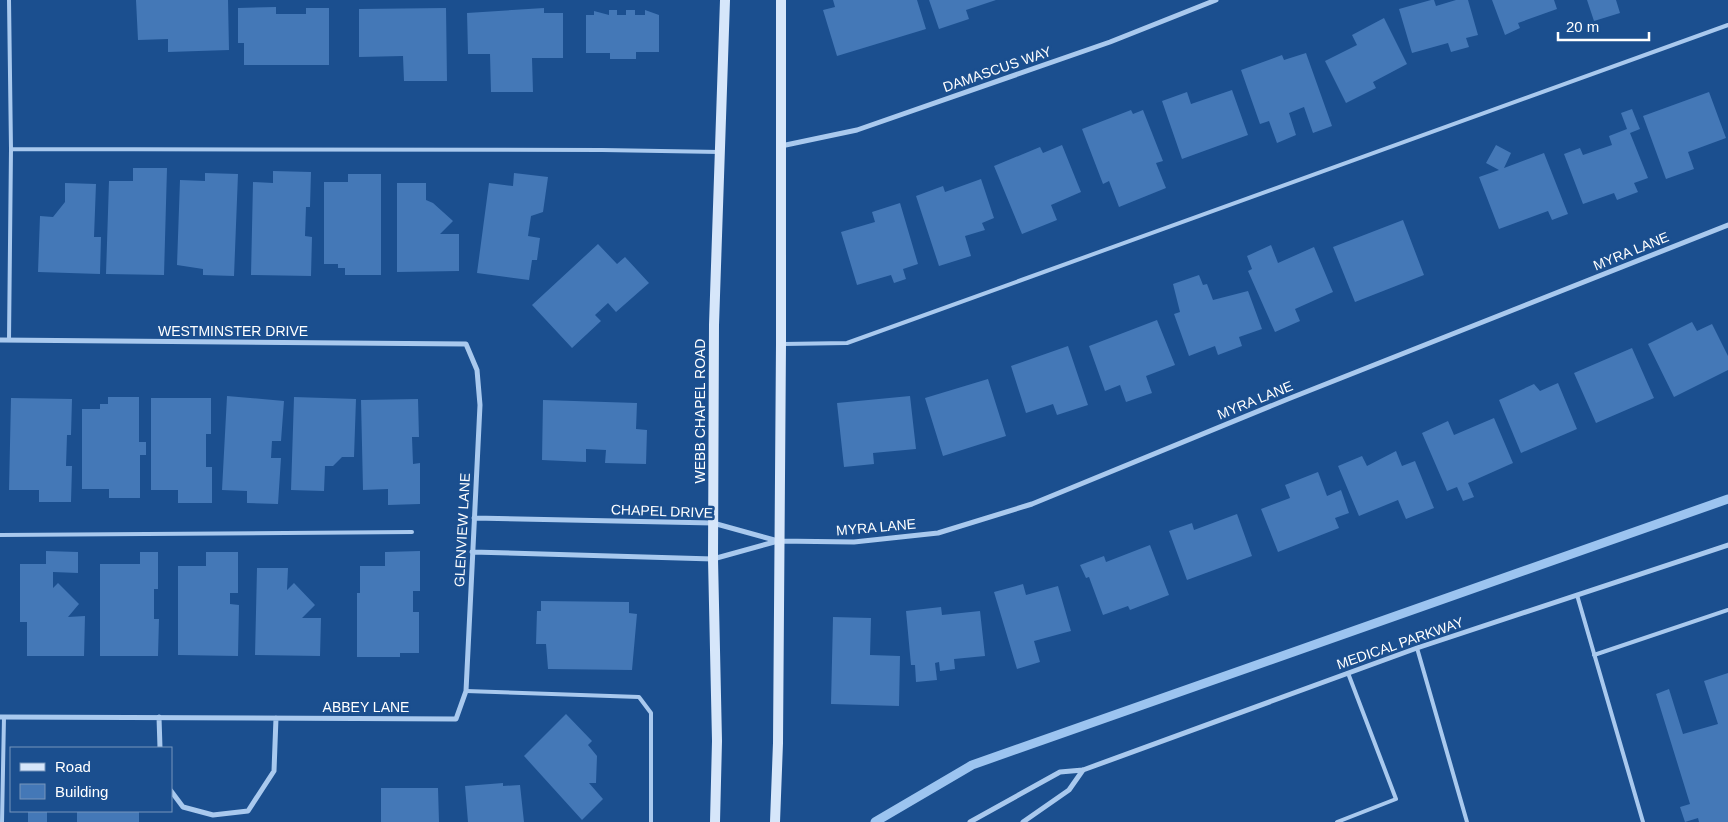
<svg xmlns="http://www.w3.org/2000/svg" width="1728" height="822" font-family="Helvetica,sans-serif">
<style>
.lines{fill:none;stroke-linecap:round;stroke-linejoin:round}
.stream{stroke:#9cc4f0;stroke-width:9}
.building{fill:#4478b7}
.lane{stroke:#a9c9ee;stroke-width:4}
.street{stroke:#a9c9ee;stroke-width:5}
.secondary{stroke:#d6e6fa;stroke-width:10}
.labels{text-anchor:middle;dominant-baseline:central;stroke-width:5;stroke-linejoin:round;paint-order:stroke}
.street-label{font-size:14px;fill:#fff;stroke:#1b4f8f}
</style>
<rect width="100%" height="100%" fill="#1b4f8f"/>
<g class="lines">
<path class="stream" d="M875,822l97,-57 756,-266"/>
</g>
<path class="building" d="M136,0h92l1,50 -61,2v-13l-30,1z
M833,0h84l9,29 -89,27 -14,-46 12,-3z
M929,0h67l-30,10 3,9 -30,10z
M1431,0h3l2,6 20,-6h12l10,35 -12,3 3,9 -18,5 -3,-9 -36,10 -13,-44z
M1492,0h62l3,9 -39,14 2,5 -15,7z
M1587,0h29l4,13 -26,8z
M276,7v7h30v-6h23v57h-85v-22h-6v-35z
M446,8l1,73h-43l-1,-25 -44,1v-48z
M544,8v5h19v45h-31l1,34h-42l-1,-38h-22l-1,-41z
M609,10h8v5h9v-5h9v5h10v-5l14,5v37h-23v7h-26v-6h-24v-38h8v-4l15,4z
M1384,18l23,46 -34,18 3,6 -30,15 -21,-42 32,-16 -5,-10z
M1306,53l26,73 -19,7 -9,-26 -15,6 7,22 -19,8 -8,-22 -9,3 -19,-54 41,-15 2,5z
M1232,90l16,45 -66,24 -20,-58 25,-9 4,12z
M1709,92l17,46 -38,14 6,17 -28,10 -23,-63z
M1632,109l8,20 -10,4 18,45 -14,5 4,9 -21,8 -3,-7 -31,11 -19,-50 16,-6 3,7 29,-10 -3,-9 18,-7 -6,-16z
M1131,110l2,4 10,-4 20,51 -7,2 10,25 -47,19 -10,-26 -6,3 -21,-55z
M1062,145l19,47 -30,13 6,15 -35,14 -28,-68 46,-19 3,6z
M1496,145l15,8 -7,15 40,-15 24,61 -16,6 -4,-9 -49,18 -20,-52 20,-7 -13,-7z
M133,168h34l-3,107 -58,-1 3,-93h24z
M273,171l38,1 -1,35h-4l-1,29 7,1 -1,39 -60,-1 2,-93 20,1z
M205,173l33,1 -4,102 -31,-1v-6l-26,-4 3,-85 25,1z
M514,173l34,4 -5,35 -12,4 -3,20 12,2 -3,22h-5l-3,20 -52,-7 12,-90 24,3z
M348,174h33v101h-36v-7h-7v-4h-14v-82h24z
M981,179l13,39 -12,5 3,7 -20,6 6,20 -32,10 -23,-70 27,-10 2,6z
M65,183l31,1 -2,53h7l-1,37 -62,-2 2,-56 13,1 12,-15z
M397,183h29v17l7,3 20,18 -13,13h19v37l-62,1z
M900,203l18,61 -15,5 3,10 -12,4 -3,-8 -34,10 -16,-53 34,-10 -3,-10z
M1403,220l21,55 -69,27 -22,-55z
M598,244l19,20 8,-7 24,26 -33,29 -8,-9 -13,12 6,6 -29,27 -40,-43z
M1271,245l7,18 36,-16 19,45 -38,17 5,12 -25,11 -27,-61 4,-2 -5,-13z
M1199,275l4,10 4,-1 6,16 35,-9 14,38 -23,8 3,9 -24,9 -3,-9 -26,10 -15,-42 6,-2 -7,-28z
M1157,320l18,45 -29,11 6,17 -26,9 -6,-17 -15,6 -16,-45z
M1692,322l5,9 15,-7 16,32v14l-54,27 -26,-53z
M1068,346l20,59 -31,10 -4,-11 -27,9 -15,-47z
M1632,348l22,50 -58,25 -22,-50z
M988,379l18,57 -63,20 -18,-58z
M1558,383l19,46 -56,24 -22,-53 35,-16 6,7z
M227,396l57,5 -3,40h-9l-1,17h10l-3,46 -31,-1v-12l-25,-1z
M910,396l6,53 -43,4 1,11 -30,3 -7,-64z
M108,397h31v45h7v13h-6v43h-31v-9h-27v-80h18v-5h8z
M294,397l62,2 -2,58h-12l-9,9h-8l-1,25 -33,-1z
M11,398l61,1 -1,36h-4l-1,31h6l-1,36h-32v-12h-30z
M151,398h60v36h-5v33h6v36h-34v-13h-27z
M418,399l1,38h-7l1,27 7,-1v41l-32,1v-16l-25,1 -2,-90z
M543,400l94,3 -1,26 11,1 -1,34 -41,-1 1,-13 -20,-1v13l-44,-2z
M1494,418l19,45 -45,20 6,14 -11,4 -6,-14 -10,4 -25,-58 26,-12 6,14z
M1396,451l6,15 13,-5 19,47 -28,11 -8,-19 -39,16 -21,-50 24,-10 5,10z
M1318,472l9,24 14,-6 8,23 -14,5 4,10 -61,24 -17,-43 29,-11 -5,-13z
M1237,514l15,42 -65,24 -18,-49 23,-8 2,7z
M1150,545l19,50 -39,15 -2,-4 -25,9 -14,-38 -3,1 -6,-13 24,-9 2,6z
M46,551l32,1v21l-25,-1v16l5,-5 21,21 -11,13 17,-1 -1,40h-57v-34h-7v-58h26z
M420,551v40h-7v21h6v41h-19v4h-43v-64h3v-27h25v-14z
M140,552h18v37h-4v30h5l-1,37h-58v-92h40z
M206,552h32v41h-8v11l9,1 -1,51 -60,-1v-89h28z
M257,568h31l-1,22 7,-7 21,22 -13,13h19l-1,38 -65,-1z
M1023,584l3,11 32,-9 13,45 -37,10 6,21 -23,7 -23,-77z
M541,601l88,1v11l8,1 -5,56 -84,-1 -2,-25h-10l1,-33h4z
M941,607l1,8 38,-4 5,45 -31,3 1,10 -15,2 -1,-9 -4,1 2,17 -21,2 -1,-17h-4l-5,-54z
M833,617l38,1 -1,37 30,1 -1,50 -68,-2z
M1728,673v149h-29l-1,-4 -13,4 -5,-15 10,-3 -34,-110 13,-5 14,45 35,-10 -14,-43z
M566,714l26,27 -4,4 9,11 -1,27h-7l14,16 -21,21 -58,-64z
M503,783v3l17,-1 4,37h-56l-3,-36z
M381,788h57l1,34h-58z
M28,811h19v11h-19z
M77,811h62v11h-62z"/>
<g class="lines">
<path class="lane" d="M9,0l2,149 591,1 118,2
M9,340l2,-191
M783,344l64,-1 881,-318
M0,535l412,-3
M1577,595l66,227
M1417,648l50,174
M1594,655l134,-45
M466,691l173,6 12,16v109
M2,822l2,-105
M1337,822l59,-23 -48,-126"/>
<path class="street" d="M781,146l76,-16 253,-88 106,-42
M0,340l466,4 11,26 3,35 -14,286 -10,28 -456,-2
M474,518l239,5 65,18
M472,552l241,7 65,-18 76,1 84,-9 94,-29 256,-105 440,-174
M159,717l1,31
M171,791l12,16 30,8 35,-4 26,-40 2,-53
M970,822l90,-50 23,-2 334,-122 311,-103
M1023,822l46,-32 14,-20"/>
<path class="secondary" d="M715,822l2,-81 -4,-182 1,-234 11,-325
M775,822l3,-79 3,-399v-344"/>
</g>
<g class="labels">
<g class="street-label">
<text transform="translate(997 69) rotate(-19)">DAMASCUS WAY</text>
<text transform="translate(1631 251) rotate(-22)">MYRA LANE</text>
<text x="233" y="331">WESTMINSTER DRIVE</text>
<text transform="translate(1255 400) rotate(-22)">MYRA LANE</text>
<text transform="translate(700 411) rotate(-90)">WEBB CHAPEL ROAD</text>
<text transform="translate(662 511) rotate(2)">CHAPEL DRIVE</text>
<text transform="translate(876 527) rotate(-5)">MYRA LANE</text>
<text transform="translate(462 530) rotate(-87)">GLENVIEW LANE</text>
<text transform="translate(1400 643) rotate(-19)">MEDICAL PARKWAY</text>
<text x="366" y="707">ABBEY LANE</text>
</g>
</g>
<rect x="10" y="747" width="162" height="65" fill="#1b4f8f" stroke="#7695bc"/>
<rect x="20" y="763" width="25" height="8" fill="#d6e6fa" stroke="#7695bc"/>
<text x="55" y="772" font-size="15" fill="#ffffff">Road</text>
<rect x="20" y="784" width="25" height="15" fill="#4478b7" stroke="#7695bc"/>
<text x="55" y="797" font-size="15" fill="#ffffff">Building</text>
<path d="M1558 32v8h91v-8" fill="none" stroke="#ffffff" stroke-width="2.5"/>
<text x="1566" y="32" font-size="15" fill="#ffffff" stroke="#1b4f8f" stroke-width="4" paint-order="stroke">20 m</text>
</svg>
